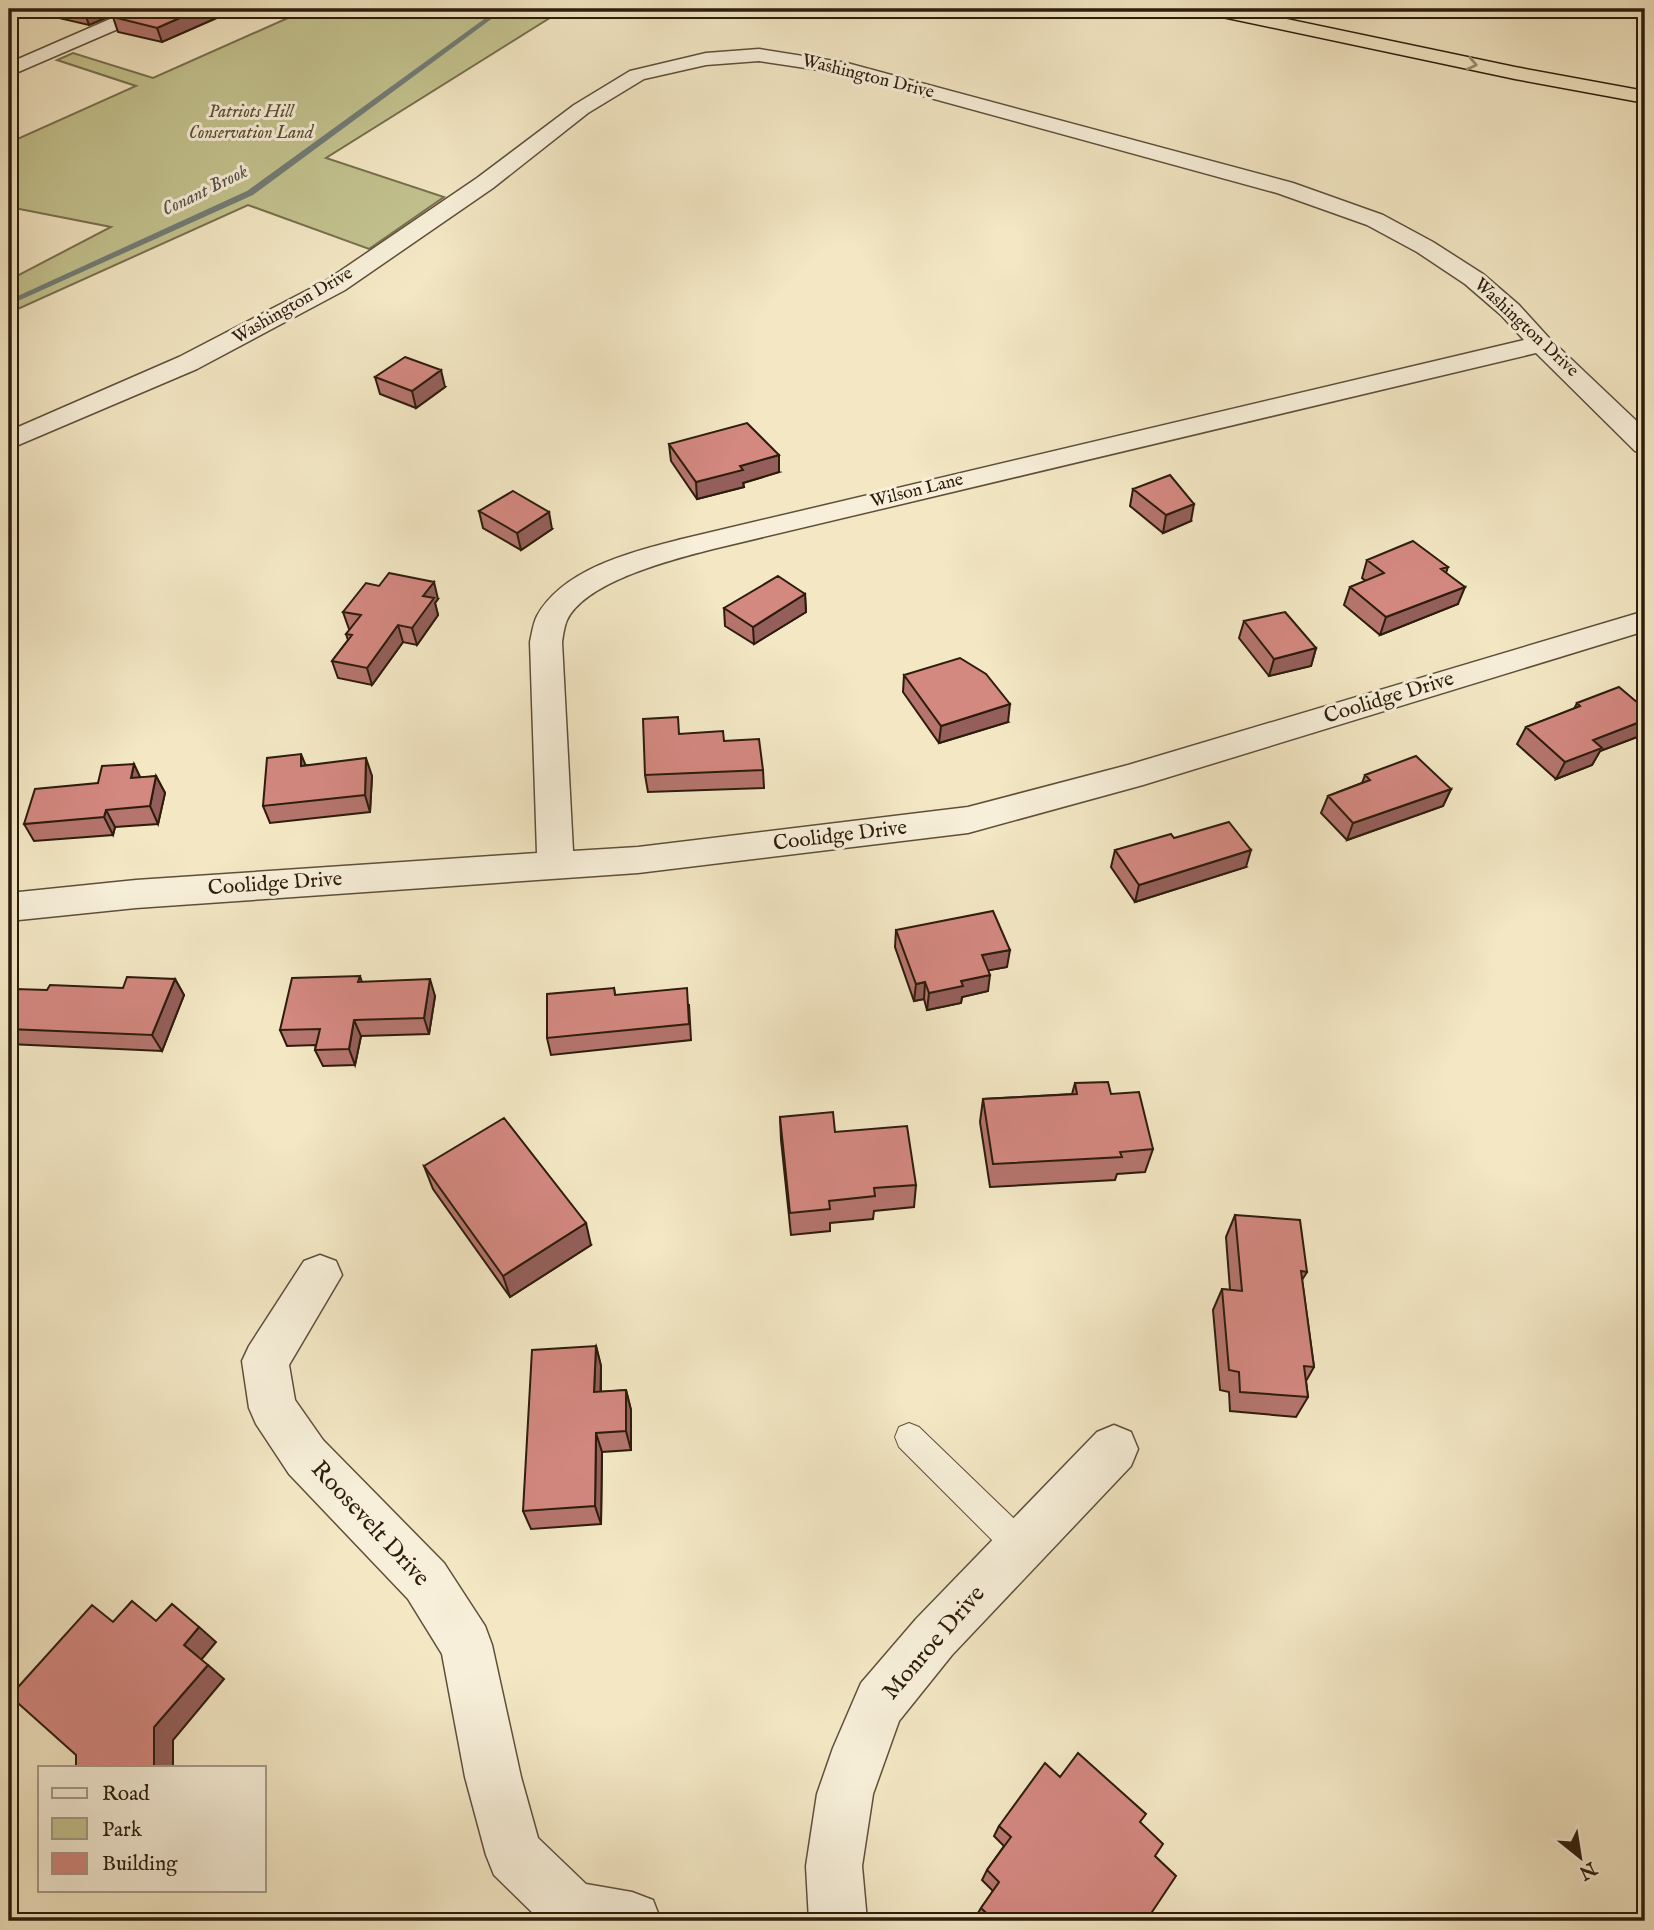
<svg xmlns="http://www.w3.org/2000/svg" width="1654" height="1930" font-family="'IM FELL English',serif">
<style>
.green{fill:#c3c38f;stroke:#78704e;stroke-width:2}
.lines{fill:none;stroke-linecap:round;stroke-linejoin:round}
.stream{fill:#737d77;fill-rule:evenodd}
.service-casing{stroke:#5e4f3a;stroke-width:2}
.minor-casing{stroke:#5e4f3a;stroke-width:3}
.motorway-casing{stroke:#2d1c0c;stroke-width:3}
.service{fill:#f7efd9;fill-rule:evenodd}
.minor{fill:#f7efd9;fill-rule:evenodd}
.motorway{fill:#f3e7c4;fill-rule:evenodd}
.wall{fill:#b5756e;stroke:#2d1c0c;stroke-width:2}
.shaded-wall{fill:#945f5a;stroke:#2d1c0c;stroke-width:2}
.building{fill:#d38880;stroke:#2d1c0c;stroke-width:2}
.oneway{stroke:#9a8c71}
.labels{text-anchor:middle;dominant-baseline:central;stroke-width:6;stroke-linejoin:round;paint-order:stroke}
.far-street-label{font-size:18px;fill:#2d1c0c;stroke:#f7efd9}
.far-park-label{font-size:18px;font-style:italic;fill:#5a4e33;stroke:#f7efd9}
.far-water-label{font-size:19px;font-style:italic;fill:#56544b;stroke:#f7efd9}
.street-label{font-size:21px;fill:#2d1c0c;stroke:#f7efd9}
.near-street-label{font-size:24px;fill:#2d1c0c;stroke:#f7efd9}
</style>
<rect width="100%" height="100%" fill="#f3e7c4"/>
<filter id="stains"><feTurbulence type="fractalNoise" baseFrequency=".00286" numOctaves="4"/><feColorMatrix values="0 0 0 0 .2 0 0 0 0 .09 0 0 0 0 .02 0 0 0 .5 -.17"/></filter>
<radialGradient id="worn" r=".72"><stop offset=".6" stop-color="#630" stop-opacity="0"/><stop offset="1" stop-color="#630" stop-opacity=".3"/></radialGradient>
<path class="green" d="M308,9h256l-238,149 118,39 -75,52 -121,-44 -239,108v-33l102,-53 -102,-20v-61l6,-6 121,-54 -79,-26 16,-7 80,25z"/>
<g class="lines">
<path class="stream" d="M498,9h7l-252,186 -244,110v-5l238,-109z"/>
<g class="service-casing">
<path id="service" d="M909,1423l10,4 113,109 4,11 -4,11 -11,4 -11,-4 -111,-111 -4,-10 4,-10z"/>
</g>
<g class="minor-casing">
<path id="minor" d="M133,9h24l-2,4 -146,63v-13z
M759,49l88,14 446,120 90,32 50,27 50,32 36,31 31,34 95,90v24l-10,-2 -99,-98 -823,196c-39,10 -127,32 -146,71 -3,7 -4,15 -5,22l11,209 65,-4 330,-40 160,-42 517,-154v20l-502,154 -175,48 -330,40 -502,35 -127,13v-28l127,-13 401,-27 -7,-211c2,-9 3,-18 7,-26 27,-48 95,-64 145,-77l842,-199 -23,-25 -36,-31 -48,-32 -50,-27 -90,-32 -438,-120 -80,-12 -53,4 -62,14 -56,34 -95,75 -148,102 -148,79 -188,80v-18l170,-74 148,-77 150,-102 97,-73 56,-34 76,-18z
M320,1255l16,6 6,14 -53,90 6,35 28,40 121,123 41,63 7,19 29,132 17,61 48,46 46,8 21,8 8,21h-120l-47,-46 -8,-20 -21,-78 -23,-123 -34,-55 -119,-125 -33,-50 -7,-16 -7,-47 7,-15 55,-85z
M1114,1425l17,7 7,17 -7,17 -179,189 -53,66 -26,73 -11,72 5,55h-58l-3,-55 11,-72 16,-46 28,-65 55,-64 181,-187z"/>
</g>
<g class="motorway-casing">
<path id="motorway" d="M1204,9h35l276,58 130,24v12l-130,-24 -302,-64 -7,-2z"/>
</g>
<use href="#service" class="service"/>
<use href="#minor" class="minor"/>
<use href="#motorway" class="motorway"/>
</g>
<path class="wall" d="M48,9h79l-38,16 -39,-9z
M237,9l-75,33 -44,-10 -5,-15z
M375,377l70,10 -29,21 -36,-14z
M669,444l110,28 -36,11 1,4 -47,12 -26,-38z
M1133,489l58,32 -28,12 -33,-27z
M479,511l73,18 -31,21 -38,-22z
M1367,560l81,7 -2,6 12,31 -78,31 -36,-30 6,-18 16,-6 -4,-3z
M805,594l1,18 -52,32 -29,-18 -1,-18z
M438,599l-3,4 3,12 -21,30 -14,-3 -31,43 -34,-7 -6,-17 16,-21 -2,-6 4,-4 -1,-1 -6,-17z
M1244,621l72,27 -5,18 -42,10 -30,-38z
M904,675l104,47 -69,21 -36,-51z
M1577,703l68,31 -45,17 -8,14 -36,14 -39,-35 9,-17 48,-18z
M679,734l45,7 39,29 1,18 -116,4 -3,-17z
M306,765l66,11 -2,36 -100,11 -7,-17z
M1365,775l86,14 -8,17 -96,34 -26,-27 7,-17 34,-13z
M156,776l9,17 -7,31 -43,3 -2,8 -79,6 -10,-17 74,-41z
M1174,838l72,29 -111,35 -24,-35 4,-17z
M896,930l111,37 -19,3v21l-26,6 -1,6 -34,7 -3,-11 -10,2 -19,-54z
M360,976l2,6 73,14 -6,38 -68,2 -6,29 -32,1 -8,-16 1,-5 -29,1 -7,-16z
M175,979l9,16 -22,56 -153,-7v-15l38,-39 76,-2z
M614,988l1,7 74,10 2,35 -140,15 -4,-17z
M1075,1083l36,11 42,55 -8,23 -28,2 -2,6 -125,7 -10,-65 3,-23 89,-5z
M780,1117l55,15 81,53 -2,22 -40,4 -1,8 -43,4v8l-39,4 -10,-95z
M424,1166l167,79 -81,52 -77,-108z
M1235,1215l72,57 -5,8 12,87 -8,14 2,16 -12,20 -66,-6 -1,-19 -9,-2 -7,-80 9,-21 8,1 -4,-53z
M596,1346l5,20v26l25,-2 5,20v40l-29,2 -1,72 -70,5 -8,-18z
M1060,1777l80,45 15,34 -9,65h-165l-5,-5 5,-8 12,-17 -11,-11 5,-10 17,-24 -10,-10 5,-10z"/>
<path class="shaded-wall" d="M88,9h39l-38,16 -5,-14z
M200,9h37l-75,33 -5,-14z
M441,370l4,17 -29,21 -4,-17z
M779,455v17l-36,11 1,4 -47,12 -1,-17 44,-16z
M1194,504l-3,17 -28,12 3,-18z
M549,512l3,17 -31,21 -4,-17z
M434,582l4,17 -3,4 3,12 -21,30 -5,-17 11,-32z
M1465,587l-7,17 -78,31 6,-18z
M805,594l1,18 -52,32 -1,-17z
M398,625l5,17 -31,43 -5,-17z
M1316,648l-5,18 -42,10 5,-17z
M1010,704l-2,18 -69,21 2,-17z
M1645,720v14l-45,17 -8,14 -36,14 9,-17 28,-22z
M301,754l7,17 -7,-5z
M366,758l6,18 -2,36 -5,-17z
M134,764l8,17 -11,-3z
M156,776l9,17 -7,31 -8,-18z
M1451,789l-8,17 -96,34 6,-17z
M106,810l9,17 -2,8 -9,-18z
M1251,850l-5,17 -111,35 4,-17z
M1010,950l-3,17 -27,5 2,-17z
M990,975l-2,16 -26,6 -1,6 -34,7 2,-17 32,-12z
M175,979l9,16 -22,56 -10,-16z
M430,979l5,17 -6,38 -5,-16z
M925,982l-1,17 -10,2 2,-17z
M354,1020l7,16 -6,29 -6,-16z
M586,1223l5,22 -81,52 -7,-21z
M596,1346l5,20 -1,46 -6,-20z
M626,1390l5,20v40l-5,-19z
M596,1433l6,19 -1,72 -6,-18z
M199,1627l17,15 -15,18 -17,-15z
M208,1665l16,14 -51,61v27h-19v-40z"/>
<path class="building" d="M133,9h67l-43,19 -44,-11z
M405,357l36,13 -29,21 -37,-14z
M747,423l32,32 -39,11 3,4 -47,12 -27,-38z
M1170,475l24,29 -28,11 -33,-26z
M513,491l36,21 -32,21 -38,-22z
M1413,541l35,26 -7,2 24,18 -79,30 -36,-30 34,-14 -17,-13z
M389,573l45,9 -11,14 11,2 -22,30 -14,-3 -31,43 -35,-7 20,-26 -6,-1 15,-19 -18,-3 23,-29 13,3z
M778,576l27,18 -52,33 -29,-19z
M1285,612l31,36 -42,11 -30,-38z
M960,658l26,16 24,30 -69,22 -37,-51z
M1619,687l26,22v11l-52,20 9,8 -37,14 -39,-35 54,-21 -3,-3z
M678,717l1,17 44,-3 1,10 35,-2 4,31 -118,5 -2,-56z
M301,754v12l65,-8 -1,37 -102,11 4,-48z
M1416,756l35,33 -98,34 -25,-27 42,-16 -5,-5z
M134,764l-3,14 25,-2 -6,30 -44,4 -2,7 -80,7 11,-35 63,-6 4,-17z
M1229,822l22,28 -112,35 -24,-35 56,-16 3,4z
M993,911l17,39 -28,5 8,20 -29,6 2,5 -34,7 -4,-11 -9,2 -20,-54z
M360,976l-2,6 72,-3 -6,39 -70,2 -5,29 -34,1 5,-21 -40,1 12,-52z
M127,977l48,2 -23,56 -143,-6v-26l6,-14 32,1 3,-5 73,3z
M614,988l1,7 72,-7 2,36 -142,14v-44z
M1108,1082l3,12 28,-2 14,57 -33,3 2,5 -129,7 -10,-65 94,-5 -2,-11z
M833,1112l2,20 72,-6 9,59 -42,3 1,8 -46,5 1,8 -40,4 -10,-96z
M504,1118l82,105 -83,53 -79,-110z
M1235,1215l65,5 7,52 -6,-1 13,96 -10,-1 4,31 -68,-5 -1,-20 -10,-2 -7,-81 20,2z
M596,1346l-2,46 32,-2v41l-30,2 -1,73 -72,5 9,-161z
M132,1601l24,20 16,-17 27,23 -15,18 24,20 -54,62v40h-78v-12l-66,-59 82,-91 21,17z
M1078,1753l68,61 -6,8 23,22 -8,12 21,20 -30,45h-151l-14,-13 18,-26 -12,-12 24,-33 -12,-11 46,-63 15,14z"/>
<defs><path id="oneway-chevron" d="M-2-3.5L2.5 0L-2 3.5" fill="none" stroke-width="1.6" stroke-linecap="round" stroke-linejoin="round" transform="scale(1.75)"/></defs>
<use class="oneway" href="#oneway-chevron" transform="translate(1472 64) rotate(12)"/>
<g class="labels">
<g class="far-street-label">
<text transform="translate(868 77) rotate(14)">Washington Drive</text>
<text transform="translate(293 306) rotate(-30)">Washington Drive</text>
<text transform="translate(1526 328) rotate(43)">Washington Drive</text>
<text transform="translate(917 491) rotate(-14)">Wilson Lane</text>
</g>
<g class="far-park-label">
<text x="251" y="112">Patriots Hill<tspan x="251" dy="21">Conservation Land</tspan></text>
</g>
<g class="far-water-label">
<text transform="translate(205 191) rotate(-26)">Conant Brook</text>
</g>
<g class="street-label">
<text transform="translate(1389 698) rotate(-17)">Coolidge Drive</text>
<text transform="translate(840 836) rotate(-7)">Coolidge Drive</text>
<text transform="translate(275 884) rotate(-4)">Coolidge Drive</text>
</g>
<g class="near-street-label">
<text transform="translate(370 1524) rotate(47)">Roosevelt Drive</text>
<text transform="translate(934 1643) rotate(-49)">Monroe Drive</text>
</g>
</g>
<rect width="1654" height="1930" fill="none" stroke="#f3e7c4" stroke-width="35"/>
<rect x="10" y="10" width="1633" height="1909" fill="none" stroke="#2d1c0c" stroke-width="3.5"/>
<rect x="18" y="18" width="1619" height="1895" fill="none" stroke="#2d1c0c" stroke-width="2"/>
<rect x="38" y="1766" width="228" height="126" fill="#f7efd9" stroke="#a69b87" stroke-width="2"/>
<rect x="52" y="1788" width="35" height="10" fill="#f7efd9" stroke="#a69b87" stroke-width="2"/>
<text x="102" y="1800" font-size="21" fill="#2d1c0c">Road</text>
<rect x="52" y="1818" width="35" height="21" fill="#c3c38f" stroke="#a69b87" stroke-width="2"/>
<text x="102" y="1836" font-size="21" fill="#2d1c0c">Park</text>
<rect x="52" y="1853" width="35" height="21" fill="#d38880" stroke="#a69b87" stroke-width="2"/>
<text x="102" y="1870" font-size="21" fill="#2d1c0c">Building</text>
<g transform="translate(1580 1857) rotate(150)" stroke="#f7efd9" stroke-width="5" paint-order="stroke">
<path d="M0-5L12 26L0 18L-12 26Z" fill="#2d1c0c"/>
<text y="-10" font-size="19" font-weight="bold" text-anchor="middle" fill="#2d1c0c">N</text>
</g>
<rect width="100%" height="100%" filter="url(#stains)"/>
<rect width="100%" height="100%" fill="url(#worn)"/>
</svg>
